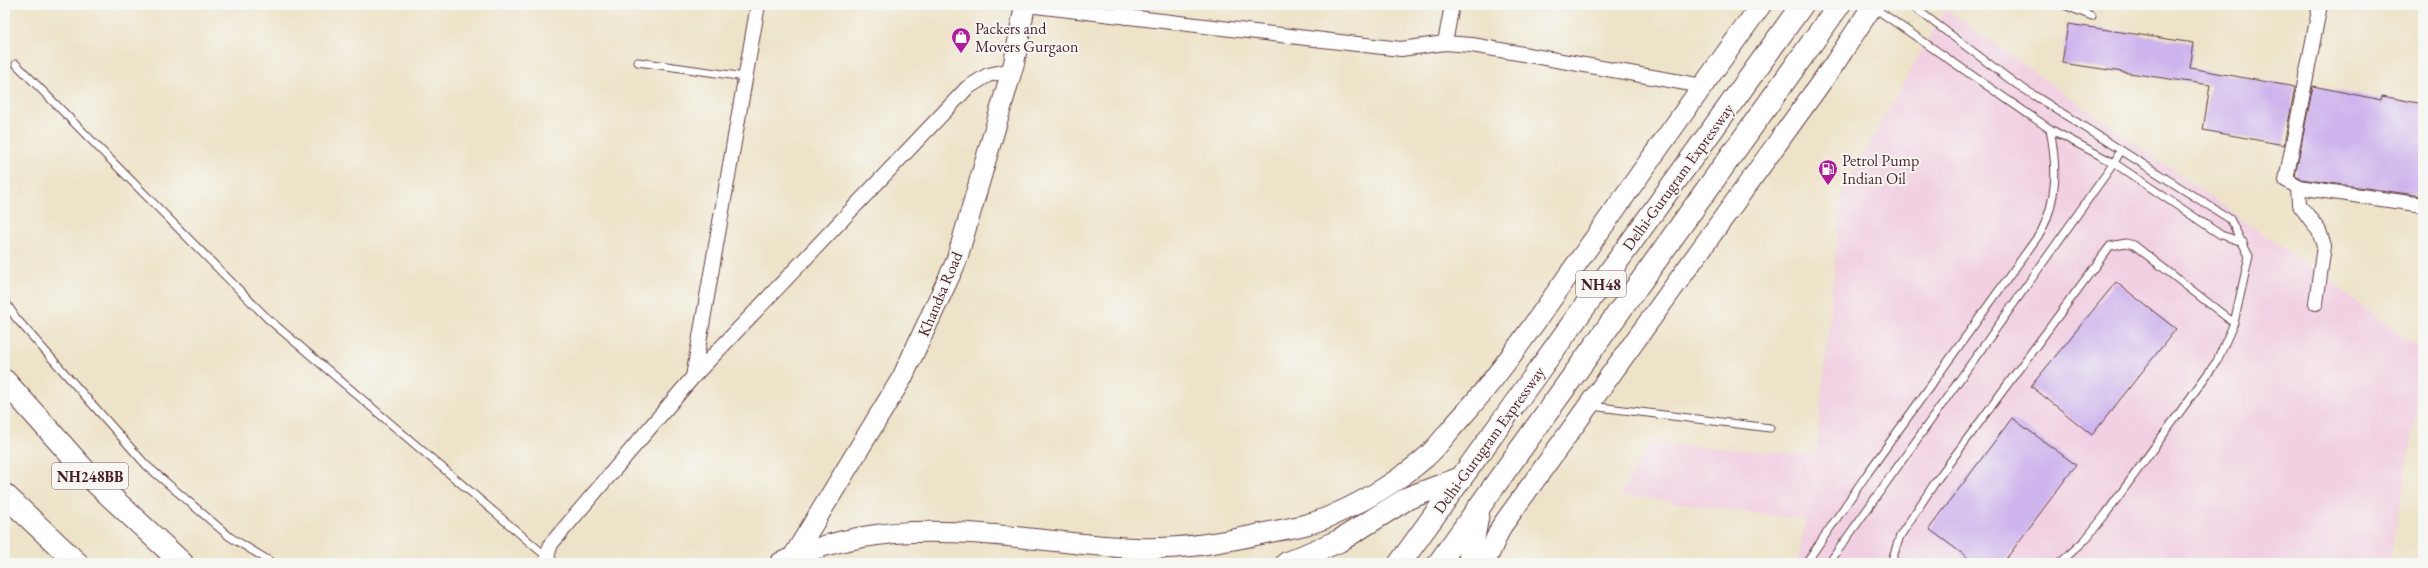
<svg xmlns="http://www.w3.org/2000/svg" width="2428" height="568" font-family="'EB Garamond',serif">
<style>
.built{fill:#f1d0e2}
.building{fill:#cdb4ed}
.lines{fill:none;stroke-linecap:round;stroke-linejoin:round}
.lane-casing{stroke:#623c43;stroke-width:9}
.street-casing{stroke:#623c43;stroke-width:16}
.secondary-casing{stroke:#623c43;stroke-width:22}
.highway-casing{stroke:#623c43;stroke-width:24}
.lane{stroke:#fff;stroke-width:7}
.street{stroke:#fff;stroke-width:14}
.secondary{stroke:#fff;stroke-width:20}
.highway{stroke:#fff;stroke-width:22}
.labels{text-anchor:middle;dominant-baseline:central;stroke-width:4;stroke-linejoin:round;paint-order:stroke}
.shield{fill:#f6f6f2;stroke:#7e6067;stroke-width:1}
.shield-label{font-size:15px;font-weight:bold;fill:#4a1f2b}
.poi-label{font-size:16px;fill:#4a1f2b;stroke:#f6f6f2;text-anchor:start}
.street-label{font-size:16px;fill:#4a1f2b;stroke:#f6f6f2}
</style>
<rect width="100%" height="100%" fill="#f6f6f2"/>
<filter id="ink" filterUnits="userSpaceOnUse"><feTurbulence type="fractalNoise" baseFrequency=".025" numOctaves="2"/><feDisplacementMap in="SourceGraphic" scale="8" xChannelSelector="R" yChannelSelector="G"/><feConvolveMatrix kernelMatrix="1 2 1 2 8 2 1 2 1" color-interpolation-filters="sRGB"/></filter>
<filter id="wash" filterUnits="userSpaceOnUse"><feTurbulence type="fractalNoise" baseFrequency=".012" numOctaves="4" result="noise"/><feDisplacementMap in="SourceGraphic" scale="16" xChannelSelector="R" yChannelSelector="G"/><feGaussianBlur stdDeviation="0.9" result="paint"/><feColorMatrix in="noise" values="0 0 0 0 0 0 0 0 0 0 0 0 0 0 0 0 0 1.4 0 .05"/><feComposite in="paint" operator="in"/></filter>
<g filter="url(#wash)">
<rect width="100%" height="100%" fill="#ede3c8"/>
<path class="built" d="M1945,9l386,273 92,70v30l-34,181h-591l7,-43 -186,-25 32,-52 165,12 26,-263z"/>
<g id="blocks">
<path class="building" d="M2068,24l126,19 -4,25 105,19 -11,58 -81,-15 7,-45 -148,-22z
M2313,86l68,14 1,-4 41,8v92l-122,-17 -6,-3z
M2116,282l60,47 -84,106 -61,-49z
M2012,418l64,47 -73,98h-28l-46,-34z"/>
</g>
</g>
<g filter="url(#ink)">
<use href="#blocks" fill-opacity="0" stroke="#623c43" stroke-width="1"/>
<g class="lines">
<g class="lane-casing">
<path id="lane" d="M1911,5l105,79 214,135 19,37 -15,67 -17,38 -112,154 -20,25 -25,23
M2064,5l28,11
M638,62l107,15
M16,64l251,254 280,239 -7,6
M2050,129l64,34 107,72 22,7
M5,301l11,17 130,147 84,72 43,26
M1591,406l179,22
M1806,563l61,-89 174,-242c17,-33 16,-67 9,-103l-177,-122
M1829,563l285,-400 7,-13
M1891,563l9,-27 36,-55 174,-235 16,-3 8,2 100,78"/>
</g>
<g class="street-casing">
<path id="street" d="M1027,5l347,41 27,3 44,-6 27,2 231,41
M2320,5l-34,175 12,7 125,18
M1125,17l2,-12
M1445,43l7,-38
M2298,187l1,17 20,27 5,15 -8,57
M693,377l65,-372
M550,563l-3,-6 4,-13 142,-167 274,-289 21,-13 24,-5"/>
</g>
<g class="secondary-casing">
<path id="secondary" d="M793,557l109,-179 54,-116 58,-199 11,-58
M780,563c117,-56 233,-21 355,-15 46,2 90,-6 135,-16 22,-4 45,-8 65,-18 30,-13 66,-35 90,-56 12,-10 22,-25 33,-37 39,-43 71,-90 105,-138 66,-93 131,-186 198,-278
M1485,563l16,-36 334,-464 38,-58"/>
</g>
<g class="highway-casing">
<path id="highway" d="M5,381l91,102 86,80
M5,495l72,68
M1287,563l52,-22 69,-43 53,-20
M1400,563l402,-558
M1439,563l400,-558
M1469,563l9,-50"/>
</g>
<use href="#lane" class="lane"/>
<use href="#street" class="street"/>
<use href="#secondary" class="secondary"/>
<use href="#highway" class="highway"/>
</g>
</g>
<defs>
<g id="shop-pin" transform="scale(1)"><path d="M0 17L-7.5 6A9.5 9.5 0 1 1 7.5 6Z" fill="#b5179e" stroke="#f6f6f2"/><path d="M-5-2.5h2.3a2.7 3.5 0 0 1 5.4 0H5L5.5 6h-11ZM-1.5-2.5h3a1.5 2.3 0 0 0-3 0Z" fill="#fff"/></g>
<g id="fuel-pin" transform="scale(1)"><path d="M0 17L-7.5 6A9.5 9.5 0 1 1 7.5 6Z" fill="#b5179e" stroke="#f6f6f2"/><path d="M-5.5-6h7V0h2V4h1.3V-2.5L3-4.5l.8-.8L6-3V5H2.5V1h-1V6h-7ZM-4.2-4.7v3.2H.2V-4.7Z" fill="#fff"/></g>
</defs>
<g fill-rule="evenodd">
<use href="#shop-pin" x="961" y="37"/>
<use href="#fuel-pin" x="1828" y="169"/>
</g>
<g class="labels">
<g class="shield">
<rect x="1576" y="271" width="50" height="26" rx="3"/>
<rect x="52" y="463" width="76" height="26" rx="3"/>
</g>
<g class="shield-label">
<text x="1601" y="284">NH48</text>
<text x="90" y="476">NH248BB</text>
</g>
<g class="poi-label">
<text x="975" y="28">Packers and<tspan x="975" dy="18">Movers Gurgaon</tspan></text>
<text x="1842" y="160">Petrol Pump<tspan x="1842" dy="18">Indian Oil</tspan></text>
</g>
<g class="street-label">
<text transform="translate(1678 177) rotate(-54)">Delhi-Gurugram Expressway</text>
<text transform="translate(940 294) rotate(-67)">Khandsa Road</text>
<text transform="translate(1489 440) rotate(-54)">Delhi-Gurugram Expressway</text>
</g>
</g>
<rect width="2428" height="568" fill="none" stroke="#f6f6f2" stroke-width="20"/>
</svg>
